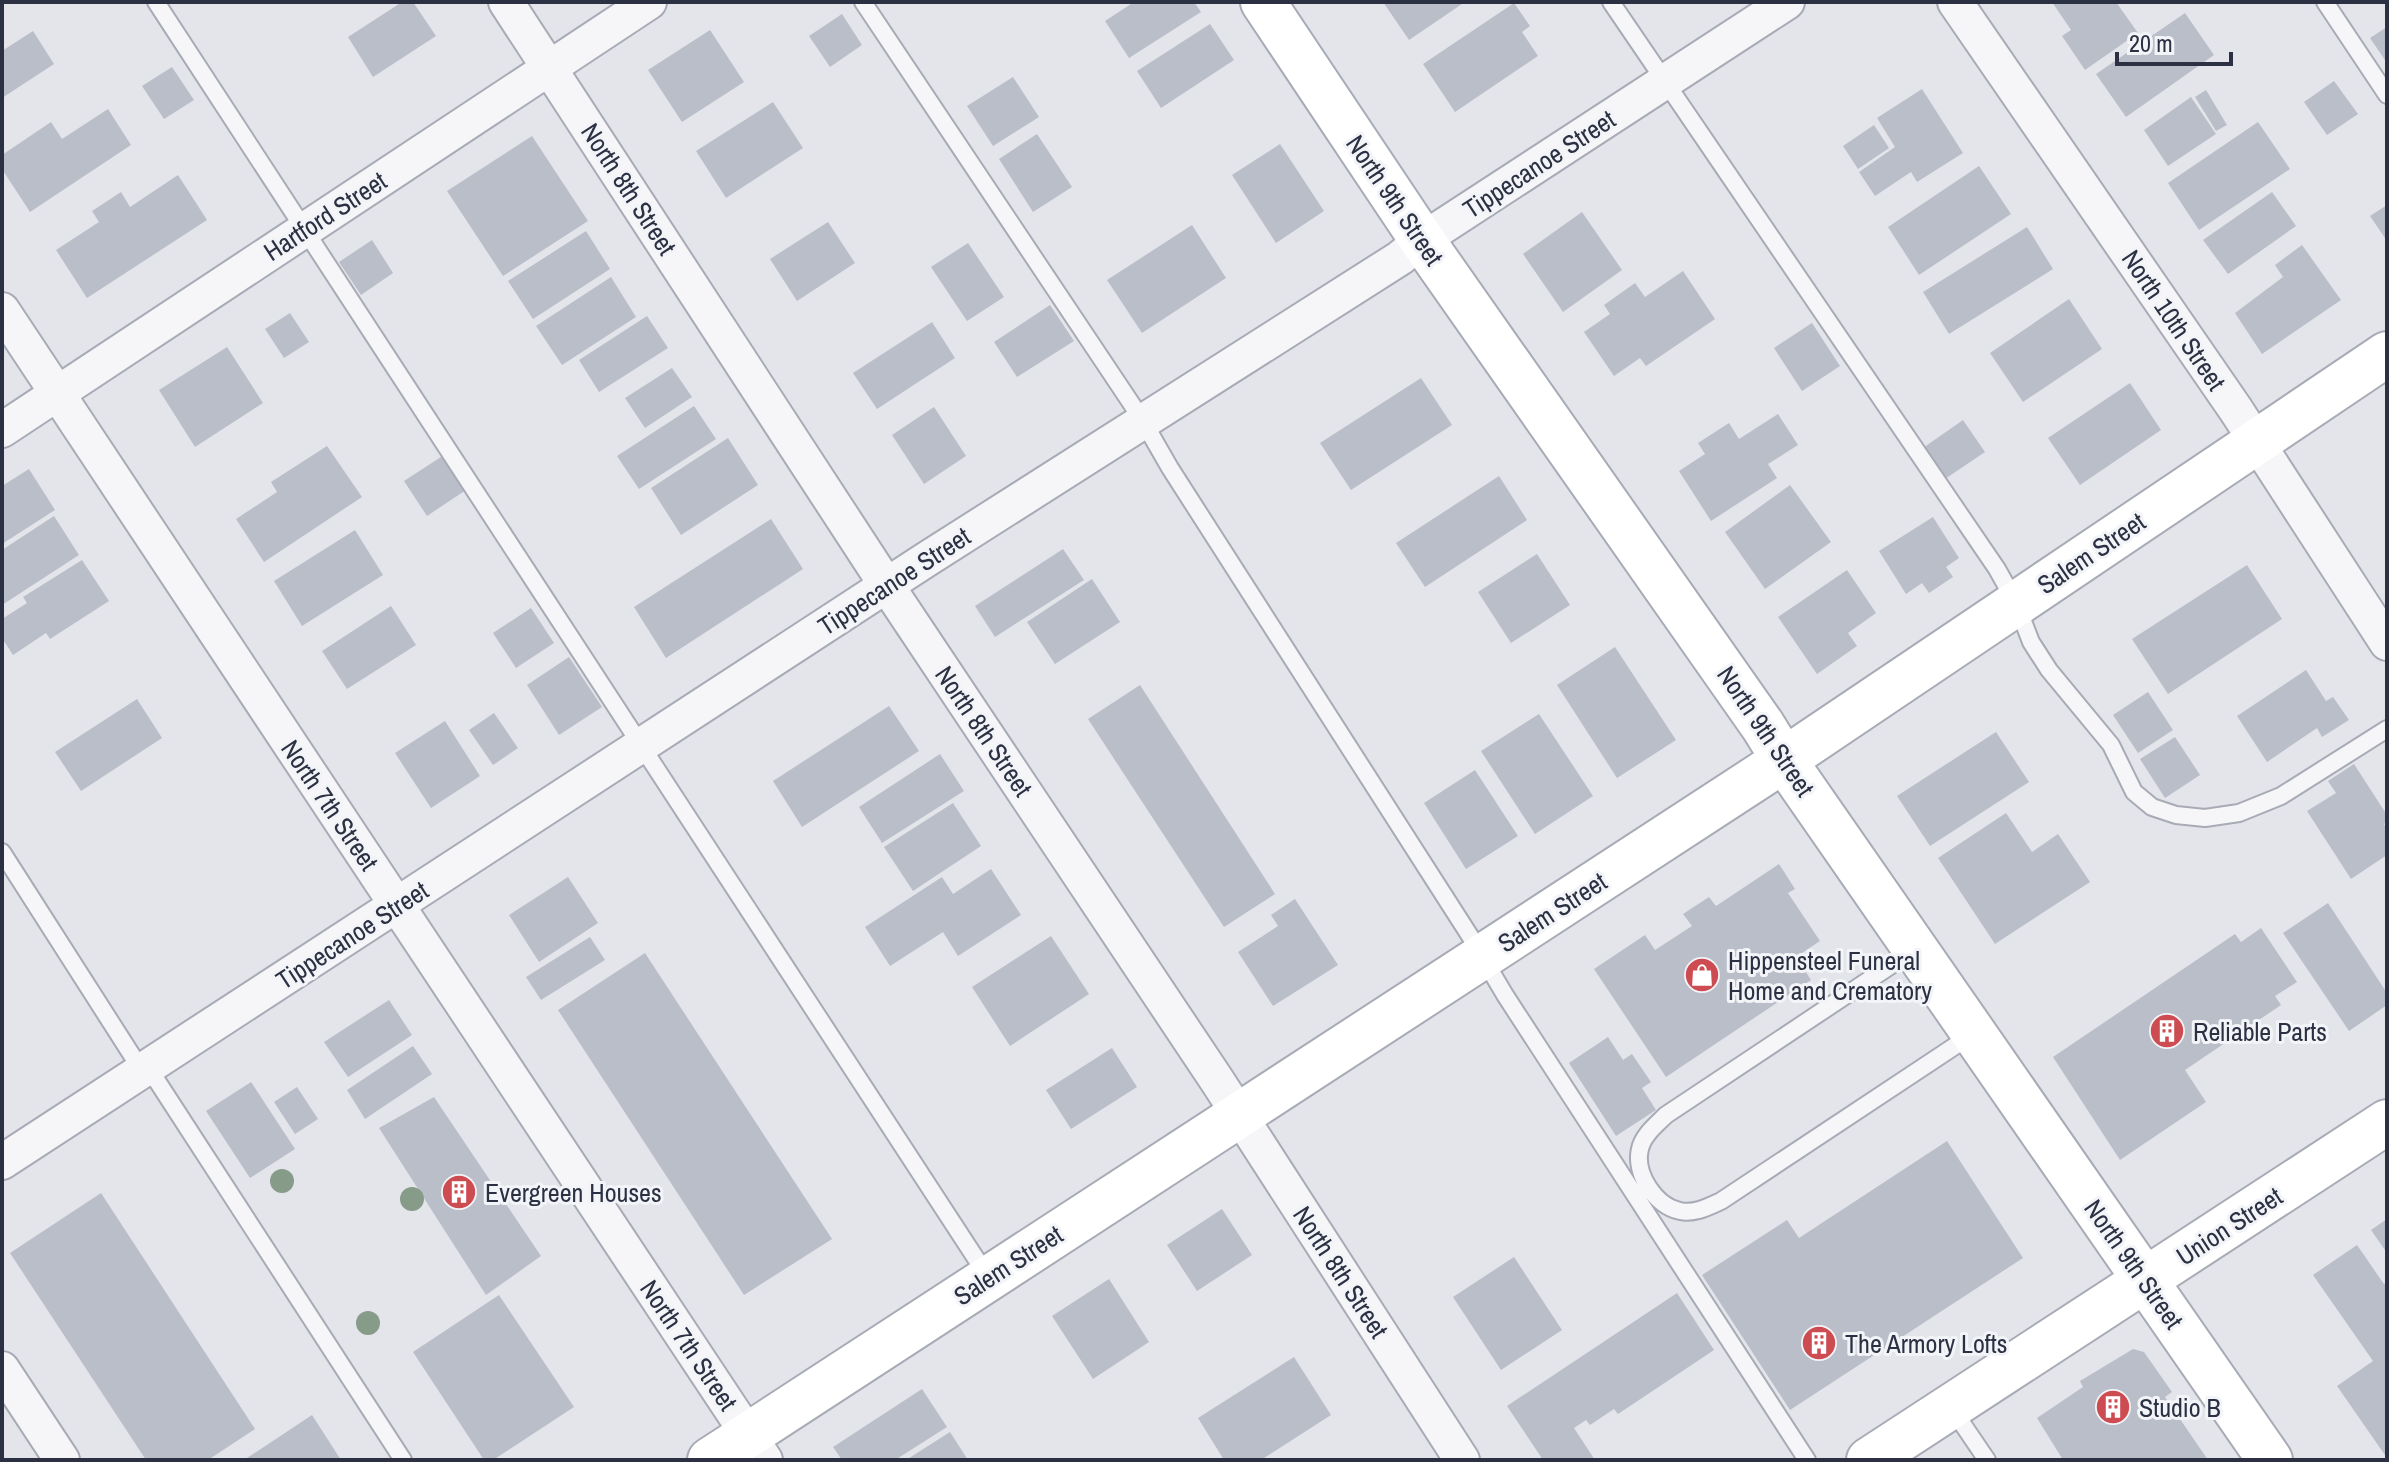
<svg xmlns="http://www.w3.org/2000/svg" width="2389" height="1462" font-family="'Archivo Narrow',sans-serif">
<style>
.building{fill:#babec8}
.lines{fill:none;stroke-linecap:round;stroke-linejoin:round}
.service-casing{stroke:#a8abb5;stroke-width:20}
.minor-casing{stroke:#a8abb5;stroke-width:38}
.secondary-casing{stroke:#a8abb5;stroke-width:48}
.service{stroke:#f6f6f9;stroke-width:16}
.minor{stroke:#f6f6f9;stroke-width:34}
.secondary{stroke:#fff;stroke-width:44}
.tree{fill:#879b89}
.labels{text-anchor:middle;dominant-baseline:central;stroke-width:6;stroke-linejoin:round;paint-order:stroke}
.street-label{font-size:26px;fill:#2b3143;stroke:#f3f4f8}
.poi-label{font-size:26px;fill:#2b3143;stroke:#f3f4f8;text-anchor:start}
</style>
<rect width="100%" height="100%" fill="#e3e5eb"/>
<path class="building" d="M402,2h11l23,34 -63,41 -25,-40z
M1134,2h60l7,10 -72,46 -24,-37z
M1383,2h82l-56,38z
M2052,2h64l22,31 -53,37 -23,-34 9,-6z
M1514,3l16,23 -8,6 16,24 -83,56 -32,-48z
M2185,13l29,42 -88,62 -30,-43z
M842,14l20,31 -32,22 -21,-31z
M1210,24l24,36 -73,48 -24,-37z
M2387,27v36l-17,-25z
M710,30l34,52 -62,40 -34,-52z
M33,31l21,33 -52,34v-47z
M172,67l22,33 -30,19 -22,-33z
M1013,77l26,40 -46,29 -26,-40z
M2334,81l24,33 -31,21 -23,-33z
M1922,89l41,64 -46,29 -6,-10 -36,24 -16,-24 36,-25 -18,-29z
M2206,90l21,35 -11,6 -21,-34z
M2191,97l25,37 -48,32 -24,-36z
M773,102l30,46 -77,50 -30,-47z
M108,109l23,36 -101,67 -28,-43v-14l49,-33 11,17z
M2258,122l32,47 -91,61 -31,-47z
M1874,125l15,23 -31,21 -15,-23z
M1037,134l35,53 -39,25 -34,-53z
M532,136l56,85 -85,55 -56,-85z
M1280,144l44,67 -48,32 -44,-68z
M1979,166l32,48 -92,61 -31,-48z
M178,175l29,45 -120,78 -31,-48 43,-28 -7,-11 29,-19 9,15z
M2272,192l24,34 -68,48 -25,-34z
M2387,205v36l-17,-25z
M1582,212l40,58 -59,42 -40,-58z
M828,222l27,41 -58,38 -27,-42z
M1192,225l34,53 -84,55 -35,-53z
M2027,227l26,42 -104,65 -26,-42z
M586,231l24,38 -77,50 -25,-38z
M372,240l21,33 -32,22 -22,-33z
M968,243l36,54 -37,24 -36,-54z
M2302,245l39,55 -79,54 -27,-41 48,-36 -8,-12z
M1683,271l32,48 -69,47 -6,-8 -26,18 -30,-44 26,-18 -6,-9 31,-22 10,14z
M611,277l25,40 -74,48 -26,-39z
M2069,299l33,50 -79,53 -33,-49z
M1050,305l24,36 -57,36 -23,-35z
M290,313l19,29 -25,16 -19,-29z
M647,316l21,32 -69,44 -20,-32z
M932,322l23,36 -78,51 -24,-36z
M1812,323l28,43 -38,25 -28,-43z
M227,347l36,56 -68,44 -36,-57z
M672,368l20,29 -47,31 -20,-30z
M1421,378l31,47 -101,65 -31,-47z
M2130,383l31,47 -81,55 -32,-47z
M694,406l22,33 -77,50 -22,-33z
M934,407l32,49 -42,28 -32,-49z
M1778,414l20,31 -30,19 9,14 -66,43 -32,-50 26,-17 -7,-11 31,-20 10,16z
M1963,420l22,32 -40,27 -22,-31z
M728,438l30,47 -77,50 -30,-47z
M327,446l35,51 -98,65 -28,-43 41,-27 -6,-10z
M444,455l22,35 -39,26 -23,-35z
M29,469l26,41 -53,34v-58z
M1499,476l28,44 -102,67 -29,-44z
M1790,485l41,57 -66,47 -40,-57z
M54,516l25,39 -77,50v-55z
M1933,517l26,41 -13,9 7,10 -24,16 -7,-10 -16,11 -27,-43z
M771,519l32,50 -137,89 -32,-51z
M355,530l28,45 -81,51 -28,-45z
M1063,549l21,31 -89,57 -20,-31z
M1537,554l33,51 -59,38 -33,-51z
M82,560l27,41 -59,38 -4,-6 -33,22 -11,-17v-19l25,-16 -4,-6z
M2247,565l35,54 -114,75 -36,-55z
M1847,570l29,43 -28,20 9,13 -40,28 -39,-57z
M1092,579l28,43 -65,42 -28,-42z
M391,606l25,39 -69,44 -25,-38z
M531,608l23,35 -38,25 -23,-35z
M1615,647l61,93 -59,38 -60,-93z
M569,657l33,50 -43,28 -32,-50z
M2306,670l20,31 7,-4 16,23 -27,17 -5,-9 -50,34 -30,-46z
M1140,685l135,209 -51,33 -136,-208z
M2148,692l25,38 -35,23 -25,-38z
M137,699l25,39 -81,53 -26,-39z
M889,706l30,45 -117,76 -29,-46z
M494,713l24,35 -25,17 -24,-35z
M1539,714l54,82 -58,38 -54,-83z
M445,721l35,55 -49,32 -36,-55z
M1996,732l33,50 -99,64 -33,-50z
M2175,737l25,38 -35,23 -25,-39z
M940,754l24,37 -82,52 -23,-36z
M2354,764l33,51v6l-3,3 3,5v26l-36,24 -44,-68 29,-18 -8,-12z
M1475,770l43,66 -52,33 -42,-66z
M953,803l28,43 -68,45 -29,-44z
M2006,813l26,39 26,-18 32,48 -95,62 -57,-86z
M1779,864l16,25 -7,4 32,48 -24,16 15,23 -145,97 -72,-108 51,-34 10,15 37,-24 -9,-12 26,-17 7,9z
M991,869l30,46 -63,41 -15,-24 -53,34 -25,-39 77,-50 11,17z
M568,877l30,46 -59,39 -30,-47z
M1295,899l43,66 -65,41 -35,-54 40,-26 -7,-11z
M2328,903l59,90v12l-38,26 -66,-98z
M2261,928l36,54 -22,14 6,9 -96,65 21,32 -86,58 -67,-103 182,-123 6,8z
M1051,936l38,58 -79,52 -38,-59z
M590,937l15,23 -64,40 -15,-23z
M645,953l187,286 -88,56 -186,-285z
M389,1000l23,35 -64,42 -24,-35z
M1608,1037l15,23 9,-6 19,28 -9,6 14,22 -40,26 -47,-73z
M413,1046l19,28 -67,45 -18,-29z
M1112,1048l25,39 -66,42 -25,-39z
M251,1082l44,67 -45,29 -44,-67z
M297,1087l21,32 -23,15 -21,-32z
M434,1097l107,159 -55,39 -107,-167z
M1947,1141l76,117 -233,152 -88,-135 85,-55 12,18z
M101,1193l154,236 -47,31h-62l-136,-207z
M1222,1209l30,46 -55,36 -30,-46z
M2387,1219v34l-16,-23z
M2357,1245l27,39 3,-2v176l-50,-72 36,-25 -60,-86z
M1514,1257l48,73 -61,40 -48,-73z
M1109,1279l40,63 -56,37 -41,-63z
M1677,1293l37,57 -96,64 -4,-5 -24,16 -4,-5 -12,8 21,32h-52l-36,-54z
M499,1295l75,112 -81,53h-9l-71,-108z
M2133,1349l11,3 28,40 -7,5 43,63h-145l-26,-42 46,-31 -3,-6z
M1294,1357l37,58 -70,45h-37l-26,-42z
M922,1389l25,38 -52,33h-53l-9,-13z
M312,1415l29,45h-97z
M950,1432l18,28h-62z"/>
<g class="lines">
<g class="service-casing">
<path id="service" d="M156,2l832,1275
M863,2l280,419 27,47 300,468 35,59 302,465
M1611,2l386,567 19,34 15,39 18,28 62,75 23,47 18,15 24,8 29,3 34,-5 42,-17 106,-67
M2325,2l62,93
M2,852l140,219
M1914,950l-248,165c-10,10 -23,20 -26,34 -6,24 15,57 40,62 15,3 28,-4 41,-10l252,-167
M148,1067l255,393
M1951,1407l36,53"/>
</g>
<g class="minor-casing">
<path id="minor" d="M506,2l381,584 331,496 244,378
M1955,2l281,408 151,233
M2,310l763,1150
M2,430l647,-428
M2,1162l925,-603 473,-301 22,-18 365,-238
M2,1369l60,91"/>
</g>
<g class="secondary-casing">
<path id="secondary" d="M1263,2l159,238 341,486 21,34 486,700
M710,1460l1074,-700 603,-406
M1869,1460l518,-338"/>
</g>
<use href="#service" class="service"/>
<use href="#minor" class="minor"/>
<use href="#secondary" class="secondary"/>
</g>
<g class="tree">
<circle cx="282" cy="1181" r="12"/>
<circle cx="412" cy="1199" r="12"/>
<circle cx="368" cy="1323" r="12"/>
</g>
<defs>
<g id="shop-disc" transform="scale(1.8)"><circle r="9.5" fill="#cc4c51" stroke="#f3f4f8"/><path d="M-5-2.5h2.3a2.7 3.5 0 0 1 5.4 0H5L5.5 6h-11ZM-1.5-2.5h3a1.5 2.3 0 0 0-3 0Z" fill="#fff"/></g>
<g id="building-disc" transform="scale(1.8)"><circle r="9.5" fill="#cc4c51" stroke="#f3f4f8"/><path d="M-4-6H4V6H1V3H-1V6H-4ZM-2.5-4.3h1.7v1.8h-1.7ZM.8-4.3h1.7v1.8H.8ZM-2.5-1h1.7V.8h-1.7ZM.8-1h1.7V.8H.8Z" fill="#fff"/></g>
</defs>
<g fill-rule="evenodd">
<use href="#shop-disc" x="1702" y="975"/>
<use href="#building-disc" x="2167" y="1031"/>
<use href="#building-disc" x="459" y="1192"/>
<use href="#building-disc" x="1819" y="1343"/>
<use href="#building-disc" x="2113" y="1407"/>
</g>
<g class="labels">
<g class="street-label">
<text transform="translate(1539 164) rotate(-33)">Tippecanoe Street</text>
<text transform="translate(629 189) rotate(57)">North 8th Street</text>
<text transform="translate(1395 200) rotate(56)">North 9th Street</text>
<text transform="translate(325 216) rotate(-33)">Hartford Street</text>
<text transform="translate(2174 320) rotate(56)">North 10th Street</text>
<text transform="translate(2091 553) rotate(-34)">Salem Street</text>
<text transform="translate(894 581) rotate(-33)">Tippecanoe Street</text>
<text transform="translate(984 731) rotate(56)">North 8th Street</text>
<text transform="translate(1766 731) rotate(56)">North 9th Street</text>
<text transform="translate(330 805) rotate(56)">North 7th Street</text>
<text transform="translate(1552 912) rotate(-33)">Salem Street</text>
<text transform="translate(352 935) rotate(-33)">Tippecanoe Street</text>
<text transform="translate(2229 1226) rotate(-33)">Union Street</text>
<text transform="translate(2134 1264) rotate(55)">North 9th Street</text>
<text transform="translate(1008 1265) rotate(-33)">Salem Street</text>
<text transform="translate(1341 1272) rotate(57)">North 8th Street</text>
<text transform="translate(689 1345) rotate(56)">North 7th Street</text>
</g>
<g class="poi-label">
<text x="1728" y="960">Hippensteel Funeral<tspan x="1728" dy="30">Home and Crematory</tspan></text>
<text x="2193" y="1031">Reliable Parts</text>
<text x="485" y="1192">Evergreen Houses</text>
<text x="1845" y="1343">The Armory Lofts</text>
<text x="2139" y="1407">Studio B</text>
</g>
</g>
<rect width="2389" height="1462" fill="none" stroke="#2b3143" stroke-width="8"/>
<path d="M2117 52v12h114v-12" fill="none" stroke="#2b3143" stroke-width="4"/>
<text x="2129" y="52" font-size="24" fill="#2b3143" stroke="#f3f4f8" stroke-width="6" paint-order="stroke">20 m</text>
</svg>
